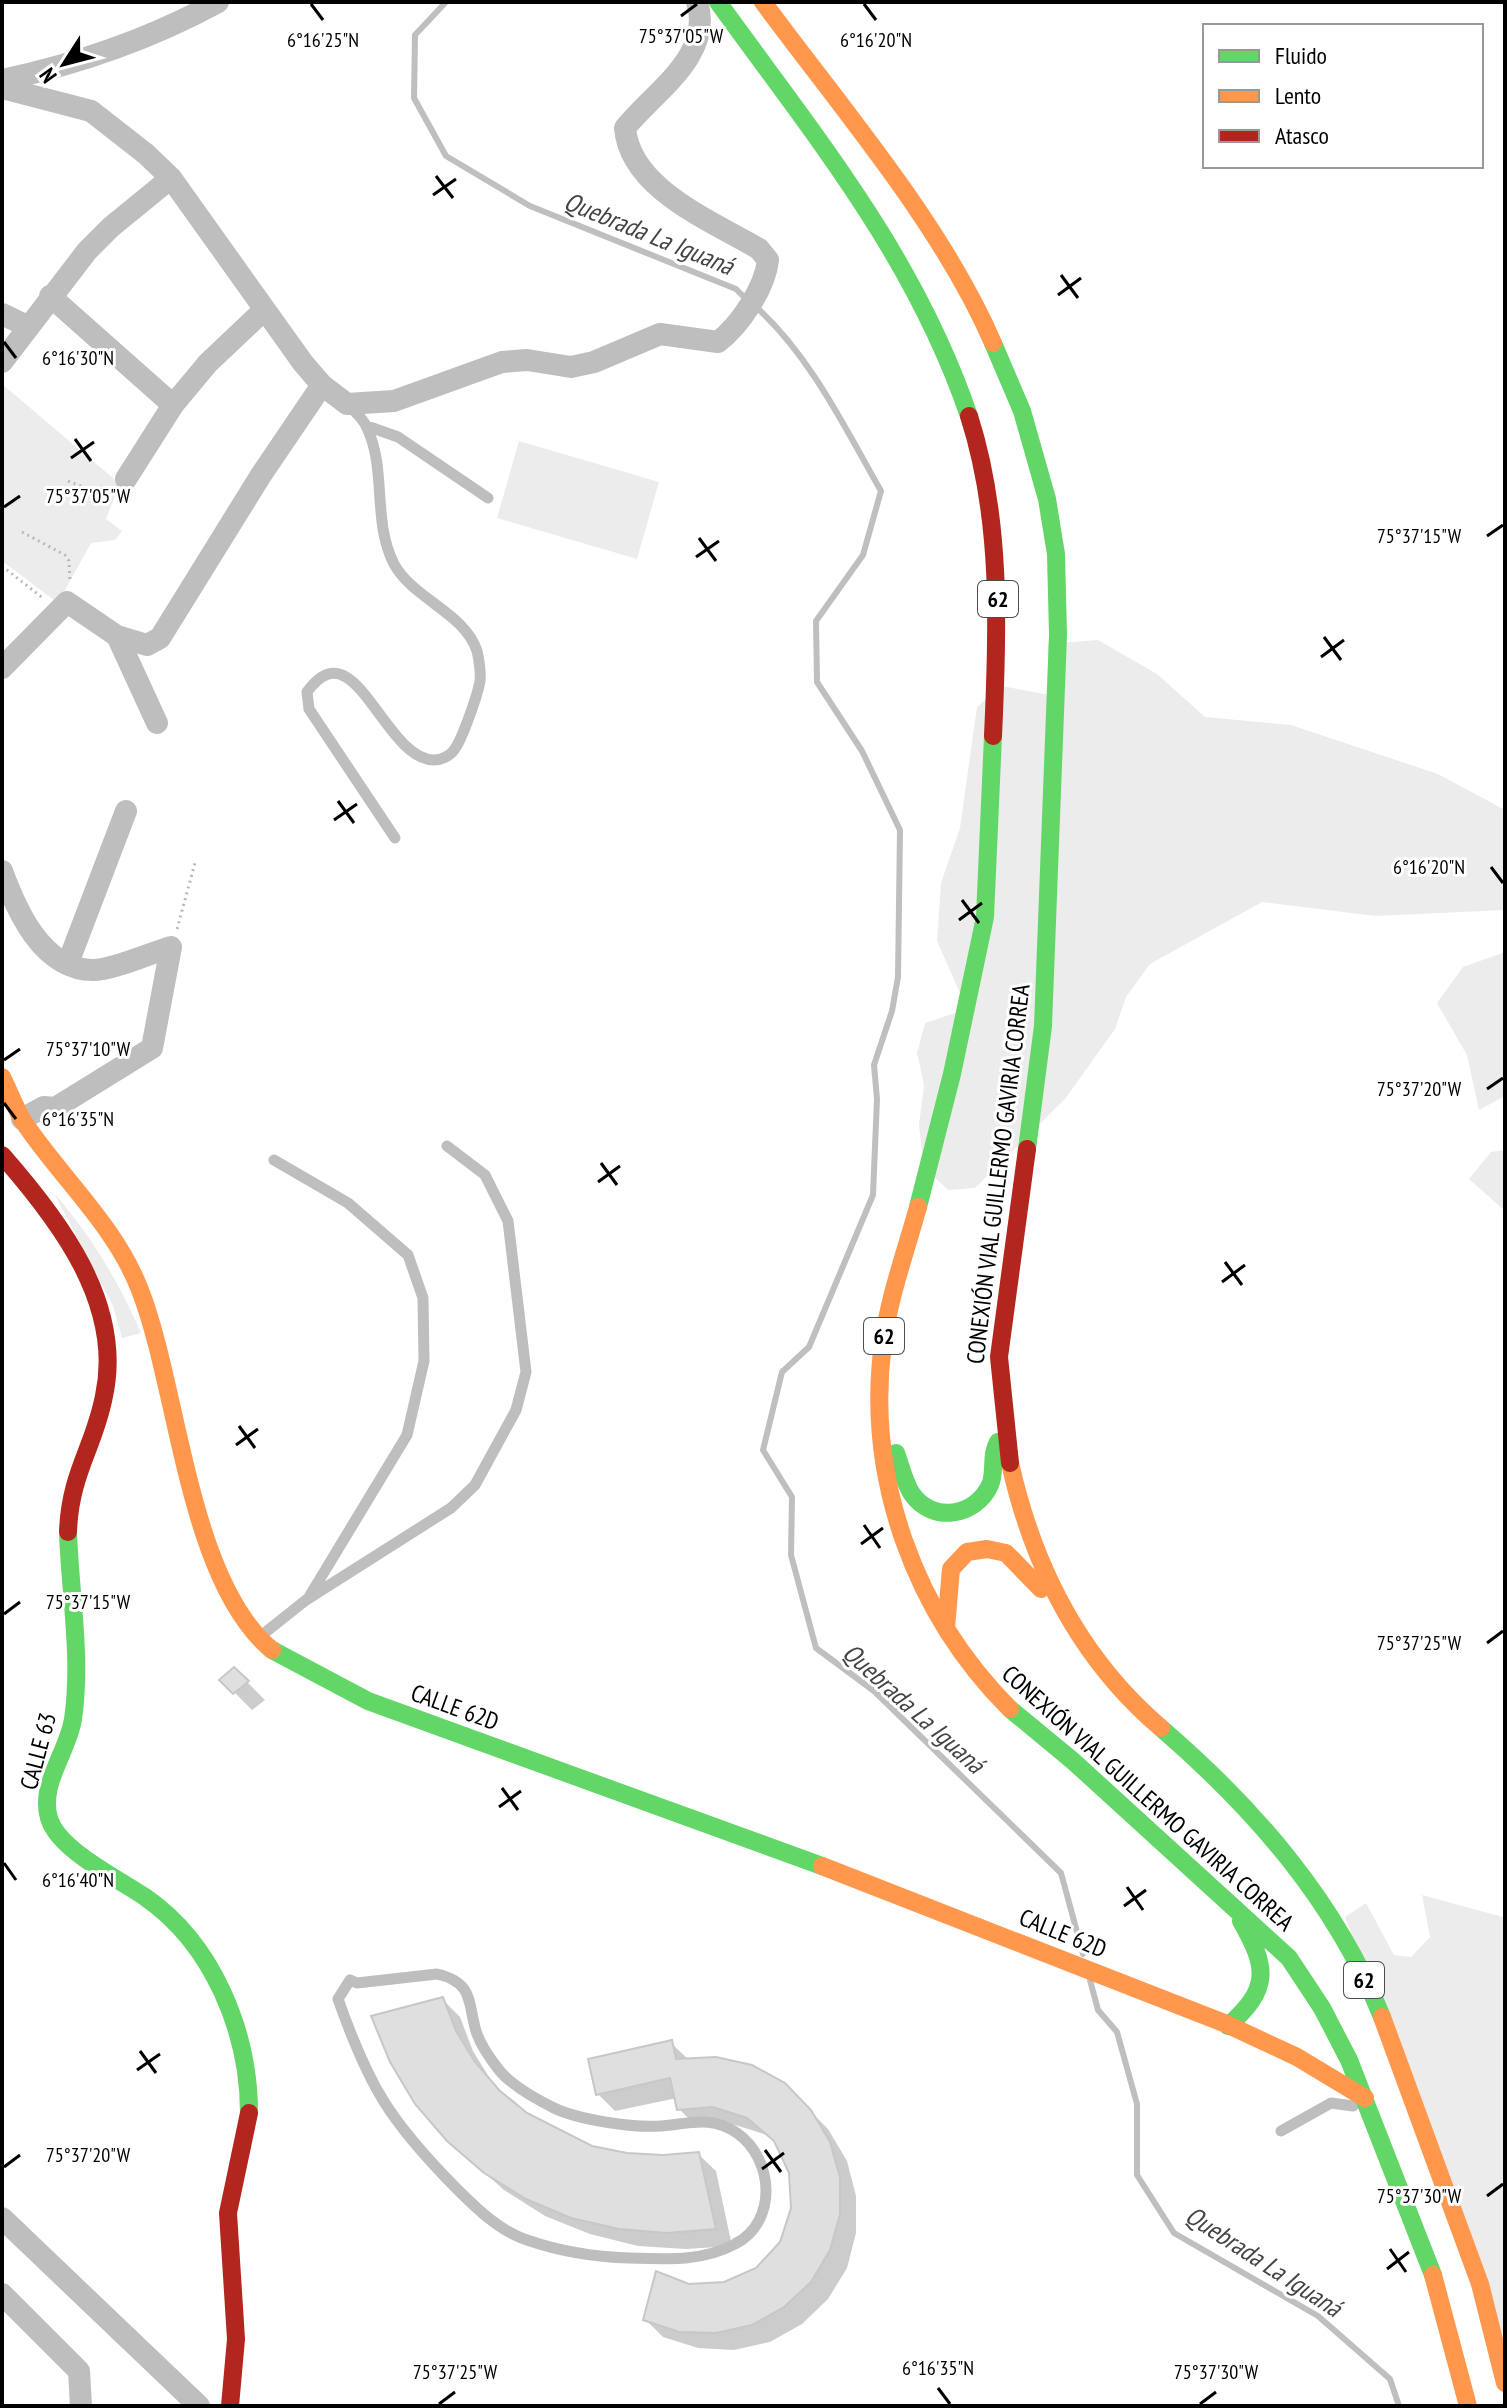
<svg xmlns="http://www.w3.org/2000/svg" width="1507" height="2408" font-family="'PT Sans Narrow',sans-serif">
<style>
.green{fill:#ececec}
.shadow{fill:#0003}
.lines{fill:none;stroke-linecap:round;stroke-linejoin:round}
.stream{stroke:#bfbfbf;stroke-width:6}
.building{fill:#dfdfdf;stroke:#c7c7c7;stroke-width:2}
.path{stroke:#b9b9b9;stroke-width:3;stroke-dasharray:2 4;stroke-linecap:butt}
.lane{stroke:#bebebe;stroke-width:11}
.street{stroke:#bebebe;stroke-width:22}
.fast{stroke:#63d668;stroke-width:18}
.slow{stroke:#ff974d;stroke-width:18}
.jam{stroke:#b3261e;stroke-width:18}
.ticks{fill:none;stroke:#000;stroke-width:3}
.labels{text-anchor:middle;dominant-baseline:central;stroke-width:6;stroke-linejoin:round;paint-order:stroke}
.shield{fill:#fff;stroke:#4c4c4c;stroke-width:2}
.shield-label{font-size:22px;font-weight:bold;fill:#000}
.street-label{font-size:24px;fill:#000;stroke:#fff}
.water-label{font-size:26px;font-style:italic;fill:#444;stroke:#fff}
.ticks-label{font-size:20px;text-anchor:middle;fill:#000;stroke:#fff;stroke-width:6;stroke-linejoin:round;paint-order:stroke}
</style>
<rect width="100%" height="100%" fill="#fff"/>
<path class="green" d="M2,384l118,100 -14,35 16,12 -7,9 -24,3 -33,60 -56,-42z
M519,441l140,41 -22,77 -140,-41z
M1098,640l59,34 48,43 86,8 147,49 67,36v100l-129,6 -114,-14 -112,62 -24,33 -11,32 -50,70 -90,89 -27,2 -24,-23 -5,-42 5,-40 -7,-32 8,-30 42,-14 -30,-68 4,-58 19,-55 17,-121 24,-21 49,9 -2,-51z
M1505,952v144l-26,14 -12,-55 -30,-52 26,-36z
M1505,1150v61l-36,-32 22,-27z
M54,1193c38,44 64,87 87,140l-19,5 -9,-32z
M1422,1895l81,22 2,5v418l-160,-423 21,-14 28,52 17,2 19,-20z"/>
<path class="shadow" d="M234,1669l31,31 -13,10 -30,-30z
M442,1999l18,18 13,34 19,31 34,33 65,32 36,8 36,2 35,-3 18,17 16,75 -46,3 -48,-3 -48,-12 -45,-18 -41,-26 -56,-50z
M671,2043l18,17 121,51 18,18 19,32 9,35v37l-9,35 -19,31 -26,25 -32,18 -36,8 -36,-2 -35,-11 -17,-17 43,-34 36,-2 32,-15 25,-26 11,-34 -2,-37 -14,-28 -10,-9 -35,-11 -35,3 -18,-18 -2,-11 -62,13 -17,-17z"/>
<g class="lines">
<path class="stream" d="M446,2l-31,33 -1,63 32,58 84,50 206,83 10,10
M755,306c55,49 90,122 126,185l-18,64 -47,66 1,61 45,69 38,79 -2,147 -6,34 -18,54 3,34 -4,96 -64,152 -27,25 -19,78 29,47 -1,58 25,93 58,43 187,182 22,81
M1090,1980l8,30 19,22 20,72v71l37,58 144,83 72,63 9,27"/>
</g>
<path class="building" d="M234,1667l15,14 -16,13 -14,-14z
M443,1997l13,34 19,31 24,28 28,23 65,33 35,7 36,2 36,-3 17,77 -49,4 -48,-4 -48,-11 -45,-19 -42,-26 -37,-32 -32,-37 -25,-42 -19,-46z
M672,2040l4,19 40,-2 36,8 33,18 26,27 19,32 10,35v37l-10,36 -19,32 -27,25 -32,18 -36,8 -37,-1 -36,-12 13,-49 33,13 35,-2 32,-14 24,-26 11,-34 -2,-35 -15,-32 -27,-23 -34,-11 -36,3 -7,-32 -74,17 -8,-36z"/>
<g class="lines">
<path class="path" d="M68,481l26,10 12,-5
M22,532l43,23 4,6 1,21
M2,566l42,33
M177,929l18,-66"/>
<path class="lane" d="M348,405c6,6 16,14 19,23 20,42 5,93 27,136 19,35 71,49 83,87 2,8 4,23 3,30 -2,13 -18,59 -26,69 -4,6 -13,10 -20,10 -51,-1 -79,-135 -127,-68l2,17 86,129
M367,426l31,11 90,61
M274,1160l74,43 60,52 15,43 1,63 -17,74 -98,162
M262,1635l44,-35 145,-92 24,-23 41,-75 10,-38 -18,-151 -23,-46 -38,-29
M437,1974c39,9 30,31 40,60 4,11 15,27 22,36 13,16 37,29 55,38 25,12 79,20 107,18 28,-2 50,-11 76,7 37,26 41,89 -2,111 -33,18 -70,15 -106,14 -34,-1 -70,-7 -102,-18 -28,-9 -52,-33 -72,-53 -65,-66 -86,-100 -117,-188l12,-19 7,3z
M1281,2131l50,-28 22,3"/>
<path class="street" d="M2,80c76,-16 148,-41 216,-78
M2,88l89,23 55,43 25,24 132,185 19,22 25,19 47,-3 108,-39 25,-2 44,7 23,-5 66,-28 58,8c22,-17 47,-54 50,-82l-9,-11c-47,-28 -129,-60 -134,-121 29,-36 89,-73 72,-126
M50,296l123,109
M2,314l25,12
M2,362l85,-111 24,-24 60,-49
M126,479l47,-74 35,-42 55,-52
M117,636l40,87
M2,668l65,-66 50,34 30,9 13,-7 101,-163 61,-90
M2,871c14,38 40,99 91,99 20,0 57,-17 78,-23l-19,101 -97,60 -11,-1 -22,12
M68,963l58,-152
M2,2218l197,188
M2,2294l77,77 2,35"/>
<path class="fast" d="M718,2c98,136 196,253 251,414
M993,343l29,68 25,88 9,55 2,81 -15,391 -16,123
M918,1207l34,-133 33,-157 8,-181
M896,1453c5,13 8,29 16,41 21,30 64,22 78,-9 6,-14 0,-29 8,-43
M68,1532c2,62 14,126 5,187 -5,33 -34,65 -24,99 9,32 70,61 96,79 68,47 104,135 104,216
M272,1650l96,51 454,165
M1010,1709l63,52 216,197 33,50 27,52 84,215
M1161,1728c94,81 175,174 221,289
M1228,2026c42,-37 40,-58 13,-105"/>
<path class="slow" d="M763,2c78,106 178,221 230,341
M2,1077c7,14 13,30 21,44 38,57 92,104 117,169 39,100 48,291 132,360
M918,1207c-12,44 -29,90 -35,136 -18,135 32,271 127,366
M1010,1463c23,103 70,196 151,265
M946,1628l5,-59 16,-17 20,-3 19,4 35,36
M822,1866l402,157 73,34 68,41
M1382,2017l98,267 25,99
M1433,2275l35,131"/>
<path class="jam" d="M969,416c33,103 29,213 24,320
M2,1155c57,65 122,149 102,241 -10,52 -34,77 -36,136
M1010,1463l-11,-106 28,-208
M230,2406l6,-67 -8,-126 21,-100"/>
</g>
<path class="ticks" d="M311,4l12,16M864,4l12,16M681,16l16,-12M436,176l17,22M433,195l23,-16M1061,275l17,23M1058,295l23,-17M4,342l12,16M75,439l16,22M71,458l23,-16M4,507l16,-11M1487,536l16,-11M699,538l17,23M696,557l23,-16M1324,637l17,23M1321,657l23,-17M338,801l16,22M334,820l23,-16M1491,867l12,16M962,900l17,23M959,920l23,-17M4,1060l16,-11M1487,1089l16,-11M4,1103l12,16M601,1163l16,22M598,1182l22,-16M1225,1262l17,23M1222,1282l23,-17M239,1426l16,22M236,1445l22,-16M864,1525l16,23M861,1544l22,-16M4,1614l16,-12M1487,1643l16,-12M502,1788l16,22M499,1807l22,-16M4,1863l12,17M1127,1887l16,23M1124,1906l22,-16M140,2051l16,22M137,2070l23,-16M765,2150l16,22M4,2167l16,-12M762,2169l22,-16M1487,2196l16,-12M1390,2249l16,23M1387,2269l22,-17M938,2388l12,16M439,2404l16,-12M1200,2404l16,-12"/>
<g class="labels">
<g class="shield">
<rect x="978" y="581" width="40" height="36" rx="6"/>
<rect x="864" y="1318" width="40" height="36" rx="6"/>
<rect x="1344" y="1962" width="40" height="36" rx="6"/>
</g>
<g class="shield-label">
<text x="998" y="599">62</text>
<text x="884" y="1336">62</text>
<text x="1364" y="1980">62</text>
</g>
<g class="street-label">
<text transform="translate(998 1174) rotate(-83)">CONEXIÓN VIAL GUILLERMO GAVIRIA CORREA</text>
<text transform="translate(455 1707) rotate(20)">CALLE 62D</text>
<text transform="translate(38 1751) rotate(-75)">CALLE 63</text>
<text transform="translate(1148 1798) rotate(42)">CONEXIÓN VIAL GUILLERMO GAVIRIA CORREA</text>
<text transform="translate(1063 1933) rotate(22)">CALLE 62D</text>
</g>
<g class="water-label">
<text transform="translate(649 233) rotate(22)">Quebrada La Iguaná</text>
<text transform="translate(914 1708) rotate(42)">Quebrada La Iguaná</text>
<text transform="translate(1264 2261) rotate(33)">Quebrada La Iguaná</text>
</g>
</g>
<g class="ticks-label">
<text x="681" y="43">75°37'05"W</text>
<text x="323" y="47">6°16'25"N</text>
<text x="876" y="47">6°16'20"N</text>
<text x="78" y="365">6°16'30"N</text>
<text x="88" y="503">75°37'05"W</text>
<text x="1419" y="543">75°37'15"W</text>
<text x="1429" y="874">6°16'20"N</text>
<text x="88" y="1056">75°37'10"W</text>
<text x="1419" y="1096">75°37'20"W</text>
<text x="78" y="1126">6°16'35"N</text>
<text x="88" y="1609">75°37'15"W</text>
<text x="1419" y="1650">75°37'25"W</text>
<text x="78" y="1887">6°16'40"N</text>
<text x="88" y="2162">75°37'20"W</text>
<text x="1419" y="2203">75°37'30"W</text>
<text x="938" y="2375">6°16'35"N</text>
<text x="455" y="2379">75°37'25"W</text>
<text x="1216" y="2379">75°37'30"W</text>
</g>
<rect width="1507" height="2408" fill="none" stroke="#000000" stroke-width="8"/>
<rect x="1203" y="24" width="280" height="144" fill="#ffffff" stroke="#999999" stroke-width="2"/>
<rect x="1219" y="50" width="40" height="12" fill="#63d668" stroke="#999999" stroke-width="2"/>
<text x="1275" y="64" font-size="24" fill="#000000">Fluido</text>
<rect x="1219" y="90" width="40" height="12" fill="#ff974d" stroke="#999999" stroke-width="2"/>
<text x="1275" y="104" font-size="24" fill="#000000">Lento</text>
<rect x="1219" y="130" width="40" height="12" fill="#b3261e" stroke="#999999" stroke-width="2"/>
<text x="1275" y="144" font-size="24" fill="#000000">Atasco</text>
<g transform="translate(64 64) rotate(234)" stroke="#ffffff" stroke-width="6" paint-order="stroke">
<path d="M0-6L14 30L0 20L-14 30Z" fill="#000000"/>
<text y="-12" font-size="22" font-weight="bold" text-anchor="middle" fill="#000000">N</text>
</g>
</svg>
